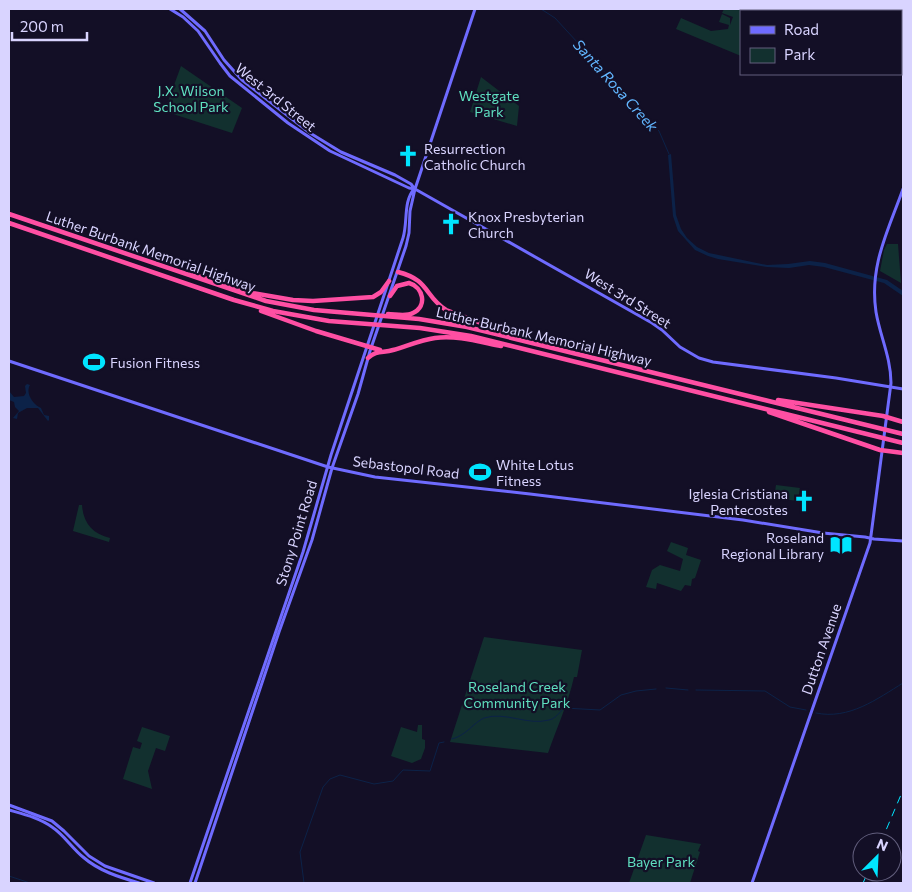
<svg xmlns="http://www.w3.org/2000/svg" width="912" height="892" font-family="Commissioner,sans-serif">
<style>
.green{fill:#12302f}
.water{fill:#0c2248}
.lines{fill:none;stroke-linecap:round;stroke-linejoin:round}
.stream{stroke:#0c2248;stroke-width:1}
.secondary{stroke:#6f6bff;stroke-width:3}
.highway{stroke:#ff4fa3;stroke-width:4.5}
.rail{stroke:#00e5ff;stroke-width:1;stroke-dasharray:8 6;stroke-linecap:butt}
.labels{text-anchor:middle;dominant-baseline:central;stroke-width:4.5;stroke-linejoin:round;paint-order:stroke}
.park-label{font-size:14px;fill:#5fe0c0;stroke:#130f26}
.street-label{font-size:14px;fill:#d9d4ff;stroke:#130f26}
.poi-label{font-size:14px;fill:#d9d4ff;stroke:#130f26;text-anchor:start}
.water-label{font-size:15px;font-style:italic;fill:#62b6ff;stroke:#130f26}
</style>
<rect width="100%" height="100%" fill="#130f26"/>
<path class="green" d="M724,9h61l-1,2h-43v45l-65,-27 5,-11 30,13 17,-2 1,-4 -10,-3 3,-8 8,4v7l3,-8 -11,-4z
M181,66l61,42 -10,25 -59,-19 -7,-7z
M481,77l38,29 -2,20 -47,-14z
M887,244h11l3,39 -21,-12 4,-21z
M776,485l24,3 -2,13 -24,-3z
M79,505h3c1,18 11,29 28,33l-1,4 -36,-11z
M671,542l17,6 -2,7 15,5 -6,18 -3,1 -1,7 -6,-1 -4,6 -24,-8 -1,6 -10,-2 6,-17 8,-5 20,6 3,-12 -16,-8z
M484,637l98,13 -5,27h-3c-6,27 -17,50 -26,76l-98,-11z
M418,725h4v14l3,1v8l-4,11 -9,4 -21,-7 10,-29 16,5z
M142,727l28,9 -5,15 -9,-3 -8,23 4,18 -29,-10 10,-32 7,2 2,-6 -5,-2z
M646,835l55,9 -3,7 2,1 -10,31h-61z"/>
<path class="water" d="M671,154l5,61 5,14 6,9 10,9 12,6 58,12 21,-1 22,-3 15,2 62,17 16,11v5l-19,-13 -60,-16 -15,-2 -20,3 -22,-1 -49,-8 -10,-3 -13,-6 -17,-19 -5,-15 -5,-61z
M27,384l3,1c-5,8 3,20 11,23l3,7 5,1v4l-1,1 -10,-13h-11l-9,5 -1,6 -4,-1 6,-7 -4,-4 -1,-5 -5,-2v-9l5,6 10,-1 2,-3 -1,-7z"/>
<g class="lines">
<path class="stream" d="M541,9l14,9 104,113 10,23
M666,688l22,2
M696,690l69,1 25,16 16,3
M816,713c33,7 61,-14 87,-30
M452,739c15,-4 21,-16 32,-21 21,-7 44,8 65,2 6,-1 11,-8 15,-12l36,2 21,-15 15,-4 20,-2
M9,876l21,7
M304,883l-4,-31 23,-65 7,-8 10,-4 34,9 19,-3 10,-11 27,1 9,-28 5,-1"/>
<path class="secondary" d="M170,9l13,8 15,14 22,32 10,13 58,47 42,28 79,37 6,1 237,134 10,7 18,17 19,11 14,4 123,16 67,11
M180,9l25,22 19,29 18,20 68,53 31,19 54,23 16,9 3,4
M814,9l5,2
M901,50l2,2
M9,361l319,106 47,10 155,17 213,26 80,13 42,4 9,2 29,2
M9,805l43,16 12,10 25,25 16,10 49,17
M9,810c14,4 31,8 43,17 12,8 20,21 31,30 16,14 36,20 56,26
M190,883l113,-331 28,-97 72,-217c5,-16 0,-36 11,-49
M195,883l84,-251 33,-92 20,-72 26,-74 12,-43 36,-105 3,-13 1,-22 5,-22 60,-180
M752,883l118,-340 21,-160c0,-25 -11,-47 -15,-71 -7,-46 12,-81 27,-123"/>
<path class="highway" d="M9,214l257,87 48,9 105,9 48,8 436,107
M9,223l225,77 39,11 56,10 91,7 51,8 432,107
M398,272c32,8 26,24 48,38l70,26
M191,274l61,19 41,7 20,1 60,-4 8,-5 8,-11
M261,311l55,20 64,19
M388,314c7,0 18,3 25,-1 15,-7 10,-26 -4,-30l-12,3 -7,10
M368,358c8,-8 15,-5 25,-8 14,-4 28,-10 42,-12 22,-3 45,4 66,8
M778,400l105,16 20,6
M769,412l111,38 23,3"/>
<path class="rail" d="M881,842l22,-52
M863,883l5,-11"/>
</g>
<defs>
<g id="church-bare" transform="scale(1.725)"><path d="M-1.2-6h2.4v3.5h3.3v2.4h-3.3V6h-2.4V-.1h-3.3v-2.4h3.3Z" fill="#00e5ff" stroke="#130f26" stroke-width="2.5" paint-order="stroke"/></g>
<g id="stadium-bare" transform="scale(1.725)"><path d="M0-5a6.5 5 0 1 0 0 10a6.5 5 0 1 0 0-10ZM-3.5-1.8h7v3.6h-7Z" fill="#00e5ff" stroke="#130f26" stroke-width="2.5" paint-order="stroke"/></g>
<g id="library-bare" transform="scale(1.725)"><path d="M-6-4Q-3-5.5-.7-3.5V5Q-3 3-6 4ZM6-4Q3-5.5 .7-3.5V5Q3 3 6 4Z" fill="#00e5ff" stroke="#130f26" stroke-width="2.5" paint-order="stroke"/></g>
</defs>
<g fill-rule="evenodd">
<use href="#church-bare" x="408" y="156"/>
<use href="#church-bare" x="451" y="224"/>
<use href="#stadium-bare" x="94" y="362"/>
<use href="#stadium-bare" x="480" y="472"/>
<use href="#church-bare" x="804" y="501"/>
<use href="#library-bare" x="841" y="545"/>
</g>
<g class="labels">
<g class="park-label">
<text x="191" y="90">J.X. Wilson<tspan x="191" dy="16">School Park</tspan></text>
<text x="489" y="95">Westgate<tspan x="489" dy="16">Park</tspan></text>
<text x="517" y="686">Roseland Creek<tspan x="517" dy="16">Community Park</tspan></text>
<text x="661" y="861">Bayer Park</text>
</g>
<g class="street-label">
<text transform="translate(276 97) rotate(39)">West 3rd Street</text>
<text transform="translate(151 251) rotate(19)">Luther Burbank Memorial Highway</text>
<text transform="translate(628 298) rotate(32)">West 3rd Street</text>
<text transform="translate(544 336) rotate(13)">Luther Burbank Memorial Highway</text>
<text transform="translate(406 467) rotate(7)">Sebastopol Road</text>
<text transform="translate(296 533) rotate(-73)">Stony Point Road</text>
<text transform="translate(821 649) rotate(-71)">Dutton Avenue</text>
</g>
<g class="poi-label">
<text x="424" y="148">Resurrection<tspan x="424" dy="16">Catholic Church</tspan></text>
<text x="468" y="216">Knox Presbyterian<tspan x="468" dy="16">Church</tspan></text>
<text x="110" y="362">Fusion Fitness</text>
<text x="496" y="464">White Lotus<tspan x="496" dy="16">Fitness</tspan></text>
<text x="788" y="493" text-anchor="end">Iglesia Cristiana<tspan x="788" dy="16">Pentecostes</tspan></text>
<text x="824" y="537" text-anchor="end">Roseland<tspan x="824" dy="16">Regional Library</tspan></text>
</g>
<g class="water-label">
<text transform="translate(616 85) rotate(48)">Santa Rosa Creek</text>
</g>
</g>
<rect width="912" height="892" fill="none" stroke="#d9d4ff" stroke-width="20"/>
<rect x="740" y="10" width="162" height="65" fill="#130f26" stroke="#625e7d"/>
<rect x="750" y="26" width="25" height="8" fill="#6f6bff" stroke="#625e7d"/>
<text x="784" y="35" font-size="15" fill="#d9d4ff">Road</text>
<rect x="750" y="48" width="25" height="15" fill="#12302f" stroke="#625e7d"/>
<text x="784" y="60" font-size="15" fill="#d9d4ff">Park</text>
<g transform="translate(877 857) rotate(24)"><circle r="24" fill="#130f26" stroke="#625e7d"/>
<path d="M0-4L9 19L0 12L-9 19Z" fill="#00e5ff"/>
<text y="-8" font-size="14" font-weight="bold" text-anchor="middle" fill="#d9d4ff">N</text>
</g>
<path d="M12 32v8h75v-8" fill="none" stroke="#d9d4ff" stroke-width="2.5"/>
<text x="20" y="32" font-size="15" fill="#d9d4ff" stroke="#130f26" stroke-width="4" paint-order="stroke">200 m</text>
</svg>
